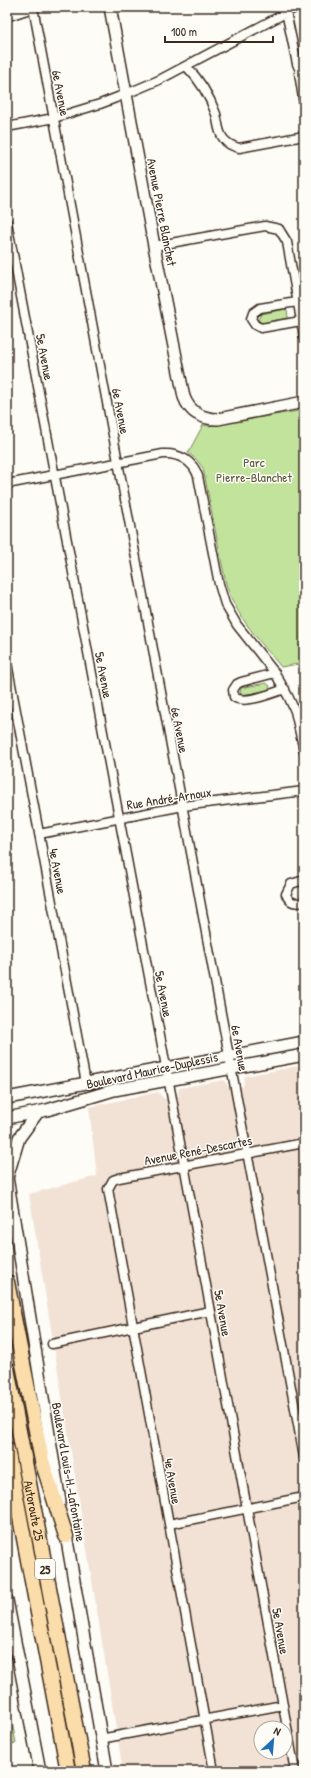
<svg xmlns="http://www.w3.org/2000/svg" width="311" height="1778" font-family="'Patrick Hand',sans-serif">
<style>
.built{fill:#f2e2d6;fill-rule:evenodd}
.green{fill:#c2e39c;stroke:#7e865d}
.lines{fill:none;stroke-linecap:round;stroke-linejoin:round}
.street-casing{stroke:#3b2a1e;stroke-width:11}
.secondary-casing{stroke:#3b2a1e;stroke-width:14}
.highway-casing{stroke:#3b2a1e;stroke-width:17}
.street{stroke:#fdfcf7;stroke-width:8}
.secondary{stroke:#fdfcf7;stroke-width:11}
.highway{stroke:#fbddab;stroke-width:14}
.labels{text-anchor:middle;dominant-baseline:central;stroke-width:3;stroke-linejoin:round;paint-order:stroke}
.shield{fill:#fdfcf7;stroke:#75695f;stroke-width:1}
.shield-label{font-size:12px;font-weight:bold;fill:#3b2a1e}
.street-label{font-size:13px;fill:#3b2a1e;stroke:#fdfcf7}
.park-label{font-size:13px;fill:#5d583e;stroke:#fdfcf7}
</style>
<rect width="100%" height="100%" fill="#fdfcf7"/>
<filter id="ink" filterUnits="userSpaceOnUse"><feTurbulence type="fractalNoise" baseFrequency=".025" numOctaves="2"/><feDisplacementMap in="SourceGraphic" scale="8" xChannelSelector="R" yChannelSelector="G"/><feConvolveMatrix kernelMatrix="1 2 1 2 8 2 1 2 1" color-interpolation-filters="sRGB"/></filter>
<g filter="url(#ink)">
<path class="built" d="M304,1065v706h-181l-94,-577 68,-18 -8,-69 69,-15 6,7 13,-1 2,-10 45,-8 6,9 13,-3 2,-10zM261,1728h24v24h-24z"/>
<path class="green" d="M286,309l1,1 1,8 -26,5 -4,-3 3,-6z
M304,410v253l-23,4c-21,-26 -45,-50 -55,-83l-23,-116 -7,-9 -8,-6 15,-28 6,1z
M266,683l4,3 -2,4 -25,5 -3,-2 1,-5z
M7,1695l9,48 -9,2z"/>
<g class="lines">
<g class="street-casing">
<path id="street" d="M33,7l271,1450
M285,7l12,57 7,15
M186,66c14,14 23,29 30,48 2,7 2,18 7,24 4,6 9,8 16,10l65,-12
M299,73l5,32
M7,127l47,-9 46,-14 26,-10 33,-14 138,-73
M7,222l163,866 125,683
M154,246l111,-20 14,3 8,13 17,95
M297,302l-37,6 -7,5 -2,6 4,6 6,3 40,-7
M7,484l156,-30c16,-1 30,7 35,22l21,108 6,20 12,21 38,48 13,23 7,15 9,40
M7,663l79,420
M275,673l-34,9 -4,2 -4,6 1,7c11,8 38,-4 51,-8
M39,834l144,-28 121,-15
M304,880l-13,4 -5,10c3,9 9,10 18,8
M52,1344l158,-33
M169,1524l135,-27
M100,1739l183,-34
M214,1771l-106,-582 5,-9 6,-2 185,-35"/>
</g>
<g class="secondary-casing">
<path id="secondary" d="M110,7l44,239 30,151c6,16 18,22 34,22l86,-17
M7,15l24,-8
M7,1098l297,-56
M7,1118l40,-8 67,-20 190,-35
M7,1177l53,325
M7,1178l12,-40 19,-26
M65,1529l42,242
M7,1600l33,171"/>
</g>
<g class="highway-casing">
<g id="highway">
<path d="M7,1282l35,179 24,75"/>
<path id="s1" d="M7,1368l77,403"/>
<path d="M7,1449l61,322"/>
</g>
</g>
<use href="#street" class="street"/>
<use href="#secondary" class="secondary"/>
<use href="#highway" class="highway"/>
</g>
</g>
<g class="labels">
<rect class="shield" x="35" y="1559" width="20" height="20" rx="3"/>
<g class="shield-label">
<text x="45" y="1569">25</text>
</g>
<g class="street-label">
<text transform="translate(61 93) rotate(79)">6e Avenue</text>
<text transform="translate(162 212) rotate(79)">Avenue Pierre Blanchet</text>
<text transform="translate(45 357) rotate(79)">5e Avenue</text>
<text transform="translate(121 411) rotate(79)">6e Avenue</text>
<text transform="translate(104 675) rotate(79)">5e Avenue</text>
<text transform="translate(180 730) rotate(79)">6e Avenue</text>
<text transform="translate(169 798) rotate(-9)">Rue André-Arnoux</text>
<text transform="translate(58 871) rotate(79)">4e Avenue</text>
<text transform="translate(164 994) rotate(79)">5e Avenue</text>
<text transform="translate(240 1048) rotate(80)">6e Avenue</text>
<text transform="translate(152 1070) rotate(-12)">Boulevard Maurice-Duplessis</text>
<text transform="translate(198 1150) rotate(-11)">Avenue René-Descartes</text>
<text transform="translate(223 1313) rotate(80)">5e Avenue</text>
<text transform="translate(69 1472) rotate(80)">Boulevard Louis-H.-Lafontaine</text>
<text transform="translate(173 1481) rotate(80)">4e Avenue</text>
<text stroke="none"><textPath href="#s1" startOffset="145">Autoroute 25</textPath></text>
<text transform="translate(281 1631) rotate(80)">5e Avenue</text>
</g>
<g class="park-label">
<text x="254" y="462">Parc<tspan x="254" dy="15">Pierre-Blanchet</tspan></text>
</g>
</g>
<rect width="311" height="1778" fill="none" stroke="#fdfcf7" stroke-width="24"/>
<rect x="12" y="12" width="287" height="1754" fill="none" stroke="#3b2a1e" stroke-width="1.5" filter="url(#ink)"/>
<g transform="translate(273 1740) rotate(26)"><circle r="19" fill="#fdfcf7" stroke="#afa8a0"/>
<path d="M0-3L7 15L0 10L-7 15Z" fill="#1f6fb2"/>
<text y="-6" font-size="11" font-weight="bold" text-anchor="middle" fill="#3b2a1e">N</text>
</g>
<path d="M165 36v6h108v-6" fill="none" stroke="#3b2a1e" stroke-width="2"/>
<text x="171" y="36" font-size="12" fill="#3b2a1e" stroke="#fdfcf7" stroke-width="3" paint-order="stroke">100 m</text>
</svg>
